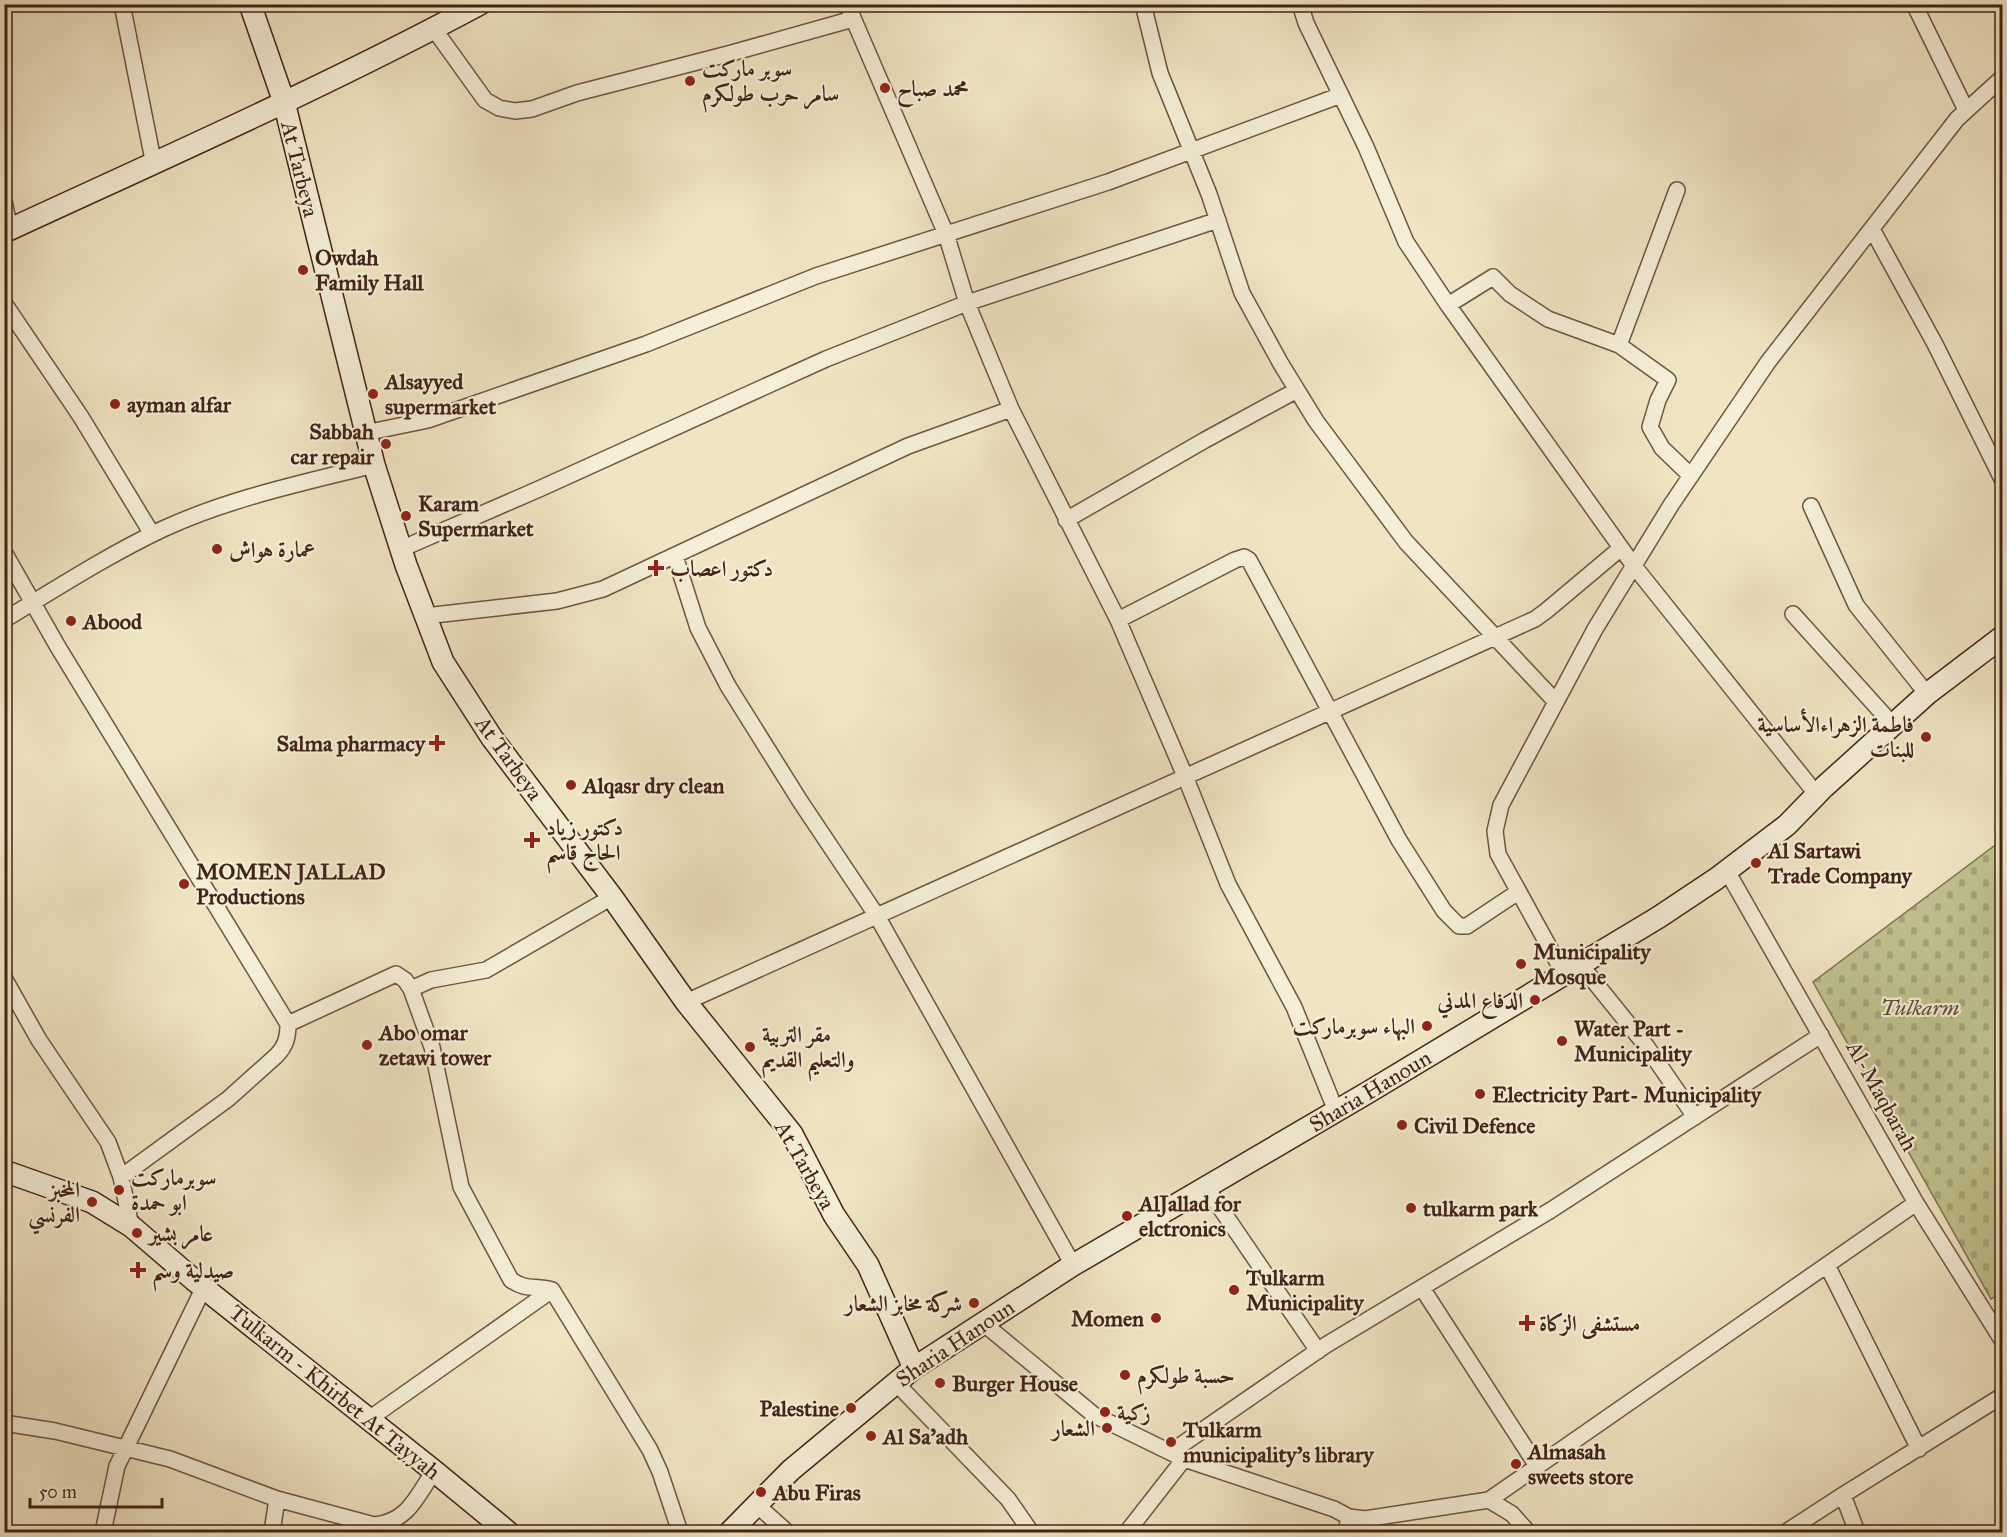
<svg xmlns="http://www.w3.org/2000/svg" width="2007" height="1537" font-family="'IM FELL Great Primer',Amiri,serif">
<style>
.cemetery{fill:url(#cemetery-stones);stroke:#817353;stroke-width:1.5}
.lines{fill:none;stroke-linecap:round;stroke-linejoin:round}
.street-casing{stroke:#6e5442;stroke-width:18}
.secondary-casing{stroke:#422317;stroke-width:24}
.street{stroke:#f5eed8;stroke-width:15}
.secondary{stroke:#f5eed8;stroke-width:21}
.poi-dot{fill:#8f2418;stroke:#f5eed8;stroke-width:2}
.labels{text-anchor:middle;dominant-baseline:central;stroke-width:4.5;stroke-linejoin:round;paint-order:stroke}
.poi-label{font-size:22px;font-weight:bold;fill:#422317;stroke:#f5eed8;text-anchor:start}
.street-label{font-size:22px;fill:#422317;stroke:#f5eed8}
.park-label{font-size:22px;font-style:italic;fill:#624b35;stroke:#f5eed8}
</style>
<defs>
<pattern id="cemetery-stones" width="16" height="16" patternUnits="userSpaceOnUse" patternTransform="scale(1.5)"><rect width="16" height="16" fill="#c0c38f"/><path d="M2 7V4a2 2 0 0 1 4 0v3zM10 15v-3a2 2 0 0 1 4 0v3z" fill="#a6a77b"/></pattern>
</defs>
<rect width="100%" height="100%" fill="#f0e5c3"/>
<filter id="stains"><feTurbulence type="fractalNoise" baseFrequency=".00333" numOctaves="4"/><feColorMatrix values="0 0 0 0 .2 0 0 0 0 .09 0 0 0 0 .02 0 0 0 .5 -.17"/></filter>
<radialGradient id="worn" r=".72"><stop offset=".6" stop-color="#630" stop-opacity="0"/><stop offset="1" stop-color="#630" stop-opacity=".3"/></radialGradient>
<path class="cemetery" d="M2002,840v453l-11,6 -178,-317z"/>
<g class="lines">
<g class="street-casing">
<path id="street" d="M122,4l32,161
M847,4l99,230 21,69 44,106 107,211 67,156 43,108 66,123 42,104
M1143,4l17,69 49,121 33,99 39,71 35,57 90,121 150,160
M1300,4l6,19 60,124 40,95 42,63 186,261 183,229
M1914,4l52,106
M434,29l51,71 14,8 16,3 17,-2 45,-16 151,-39 125,-35
M1677,190l-58,155 49,35 -10,20 -8,27 12,21 29,28
M4,201l6,29
M1872,229l63,115 67,135
M4,303l77,114 71,117
M1448,305l45,-28 17,17 38,25 71,26
M365,433l63,-13 218,-76 170,-68 292,-94 233,-87
M1811,506l45,99 71,89
M1066,520l139,-80 92,-50
M401,549l138,-60 287,-130 141,-56 251,-83
M4,552l54,95 230,377c0,13 -2,22 -12,32l-48,43 -107,78
M675,556l23,72 30,58 72,115 77,115 196,349
M1793,614l100,111
M425,616l132,-15 46,-12 305,-143 103,-37
M4,620c53,-32 104,-65 159,-91 67,-31 140,-46 211,-64
M1118,620l117,-60 9,-3 5,3 150,280 45,71 15,15h8l51,-34
M1727,871l189,332 86,137
M1580,964l67,83 48,70
M1564,974l-66,-120 -3,-23 6,-26 94,-176 76,-124 97,-143 189,-243 45,-41
M4,978l35,62 69,102 13,35 10,49
M411,989l20,-9 55,-10 126,-73
M686,1002l849,-383 11,-8 75,-63
M288,1024l108,-50 9,6 6,9 21,58 29,140 50,93c16,11 24,5 41,10l98,160 10,22 20,60
M1206,1187l112,164
M1827,1265l92,184
M1422,1288l115,178
M983,1323l111,92 90,44 150,50 15,8 16,2 124,-19 23,14 16,18
M896,1383l112,116 23,33
M369,1419l183,-129
M4,1423l51,8 115,28 107,40 97,26c34,-3 43,-29 60,-54
M1171,1452l155,-107 225,-135 270,-175
M1843,1495l14,37
M1489,1500l427,-297
M757,1505l30,27
M103,1532l14,-66 87,-179
M272,1532l5,-33
M1127,1532l57,-73
M1346,1532l3,-15
M1786,1532l57,-37 159,-99"/>
</g>
<g class="secondary-casing">
<path id="secondary" d="M250,4l34,98 90,363 32,100 37,97 49,76 120,159 74,105 106,132 42,81 34,50 46,103
M4,232c160,-74 321,-145 476,-228
M4,1171l88,31 39,24 63,54 240,191 74,61
M730,1532l61,-62 123,-102 159,-103 294,-172 292,-176 57,-38 71,-54 37,-38 103,-93 75,-57"/>
</g>
<use href="#street" class="street"/>
<use href="#secondary" class="secondary"/>
</g>
<g class="poi-dot">
<circle cx="690" cy="81" r="6"/>
<circle cx="885" cy="88" r="6"/>
<circle cx="303" cy="270" r="6"/>
<circle cx="373" cy="394" r="6"/>
<circle cx="115" cy="404" r="6"/>
<circle cx="386" cy="444" r="6"/>
<circle cx="406" cy="516" r="6"/>
<circle cx="217" cy="549" r="6"/>
<path d="M653 559h6v6h6v6h-6v6h-6v-6h-6v-6h6z"/>
<circle cx="71" cy="621" r="6"/>
<circle cx="1926" cy="737" r="6"/>
<path d="M434 734h6v6h6v6h-6v6h-6v-6h-6v-6h6z"/>
<circle cx="571" cy="785" r="6"/>
<path d="M529 831h6v6h6v6h-6v6h-6v-6h-6v-6h6z"/>
<circle cx="1756" cy="863" r="6"/>
<circle cx="184" cy="884" r="6"/>
<circle cx="1521" cy="964" r="6"/>
<circle cx="1535" cy="1000" r="6"/>
<circle cx="1427" cy="1026" r="6"/>
<circle cx="1562" cy="1041" r="6"/>
<circle cx="367" cy="1045" r="6"/>
<circle cx="750" cy="1047" r="6"/>
<circle cx="1480" cy="1094" r="6"/>
<circle cx="1402" cy="1125" r="6"/>
<circle cx="119" cy="1190" r="6"/>
<circle cx="92" cy="1202" r="6"/>
<circle cx="1411" cy="1208" r="6"/>
<circle cx="1127" cy="1216" r="6"/>
<circle cx="137" cy="1233" r="6"/>
<path d="M135 1261h6v6h6v6h-6v6h-6v-6h-6v-6h6z"/>
<circle cx="1234" cy="1290" r="6"/>
<circle cx="974" cy="1303" r="6"/>
<circle cx="1156" cy="1318" r="6"/>
<path d="M1524 1314h6v6h6v6h-6v6h-6v-6h-6v-6h6z"/>
<circle cx="1125" cy="1375" r="6"/>
<circle cx="940" cy="1383" r="6"/>
<circle cx="851" cy="1408" r="6"/>
<circle cx="1105" cy="1412" r="6"/>
<circle cx="1107" cy="1428" r="6"/>
<circle cx="871" cy="1436" r="6"/>
<circle cx="1171" cy="1442" r="6"/>
<circle cx="1516" cy="1464" r="6"/>
<circle cx="761" cy="1492" r="6"/>
</g>
<g class="labels">
<g class="poi-label">
<text x="702" y="68">سوبر ماركت<tspan x="702" dy="25">سامر حرب طولكرم</tspan></text>
<text x="897" y="88">محمد صباح</text>
<text x="315" y="257">Owdah<tspan x="315" dy="25">Family Hall</tspan></text>
<text x="385" y="381">Alsayyed<tspan x="385" dy="25">supermarket</tspan></text>
<text x="127" y="404">ayman alfar</text>
<text x="374" y="431" text-anchor="end">Sabbah<tspan x="374" dy="25">car repair</tspan></text>
<text x="418" y="503">Karam<tspan x="418" dy="25">Supermarket</tspan></text>
<text x="229" y="549">عمارة هواش</text>
<text x="670" y="568">دكتور اعصاب</text>
<text x="83" y="621">Abood</text>
<text x="1914" y="724" text-anchor="end">فاطمة الزهراءالأساسية<tspan x="1914" dy="25">للبنات</tspan></text>
<text x="425" y="743" text-anchor="end">Salma pharmacy</text>
<text x="583" y="785">Alqasr dry clean</text>
<text x="546" y="827">دكتور زياد<tspan x="546" dy="25">الحاج قاسم</tspan></text>
<text x="1768" y="850">Al Sartawi<tspan x="1768" dy="25">Trade Company</tspan></text>
<text x="196" y="871">MOMEN JALLAD<tspan x="196" dy="25">Productions</tspan></text>
<text x="1533" y="951">Municipality<tspan x="1533" dy="25">Mosque</tspan></text>
<text x="1523" y="1000" text-anchor="end">الدفاع المدني</text>
<text x="1415" y="1026" text-anchor="end">البهاء سوبرماركت</text>
<text x="1574" y="1028">Water Part -<tspan x="1574" dy="25">Municipality</tspan></text>
<text x="379" y="1032">Abo omar<tspan x="379" dy="25">zetawi tower</tspan></text>
<text x="762" y="1034">مقر التربية<tspan x="762" dy="25">والتعليم القديم</tspan></text>
<text x="1492" y="1094">Electricity Part- Municipality</text>
<text x="1414" y="1125">Civil Defence</text>
<text x="131" y="1177">سوبرماركت<tspan x="131" dy="25">ابو حمدة</tspan></text>
<text x="80" y="1189" text-anchor="end">المخبز<tspan x="80" dy="25">الفرنسي</tspan></text>
<text x="1139" y="1203">AlJallad for<tspan x="1139" dy="25">elctronics</tspan></text>
<text x="1423" y="1208">tulkarm park</text>
<text x="149" y="1233">عامر بشير</text>
<text x="152" y="1270">صيدلية وسم</text>
<text x="1246" y="1277">Tulkarm<tspan x="1246" dy="25">Municipality</tspan></text>
<text x="962" y="1303" text-anchor="end">شركة مخابز الشعار</text>
<text x="1144" y="1318" text-anchor="end">Momen</text>
<text x="1539" y="1323">مستشفى الزكاة</text>
<text x="1137" y="1375">حسبة طولكرم</text>
<text x="952" y="1383">Burger House</text>
<text x="839" y="1408" text-anchor="end">Palestine</text>
<text x="1117" y="1412">زكية</text>
<text x="1095" y="1428" text-anchor="end">الشعار</text>
<text x="1183" y="1429">Tulkarm<tspan x="1183" dy="25">municipality's library</tspan></text>
<text x="883" y="1436">Al Sa'adh</text>
<text x="1528" y="1451">Almasah<tspan x="1528" dy="25">sweets store</tspan></text>
<text x="773" y="1492">Abu Firas</text>
</g>
<g class="street-label">
<text transform="translate(300 169) rotate(76)">At Tarbeya</text>
<text transform="translate(509 758) rotate(54)">At Tarbeya</text>
<text transform="translate(1370 1091) rotate(-31)">Sharia Hanoun</text>
<text transform="translate(1882 1096) rotate(61)">Al-Maqbarah</text>
<text transform="translate(805 1165) rotate(60)">At Tarbeya</text>
<text transform="translate(955 1343) rotate(-34)">Sharia Hanoun</text>
<text transform="translate(335 1392) rotate(39)">Tulkarm - Khirbet At Tayyah</text>
</g>
<g class="park-label">
<text x="1920" y="1007">Tulkarm</text>
</g>
</g>
<rect width="2007" height="1537" fill="none" stroke="#f0e5c3" stroke-width="24"/>
<rect x="6" y="6" width="1995" height="1525" fill="none" stroke="#422317" stroke-width="3"/>
<rect x="12" y="12" width="1983" height="1513" fill="none" stroke="#422317" stroke-width="1.5"/>
<path d="M30 1498v9h132v-9" fill="none" stroke="#422317" stroke-width="3"/>
<text x="39" y="1498" font-size="18" fill="#422317" stroke="#f5eed8" stroke-width="4.5" paint-order="stroke">50 m</text>
<rect width="100%" height="100%" filter="url(#stains)"/>
<rect width="100%" height="100%" fill="url(#worn)"/>
</svg>
